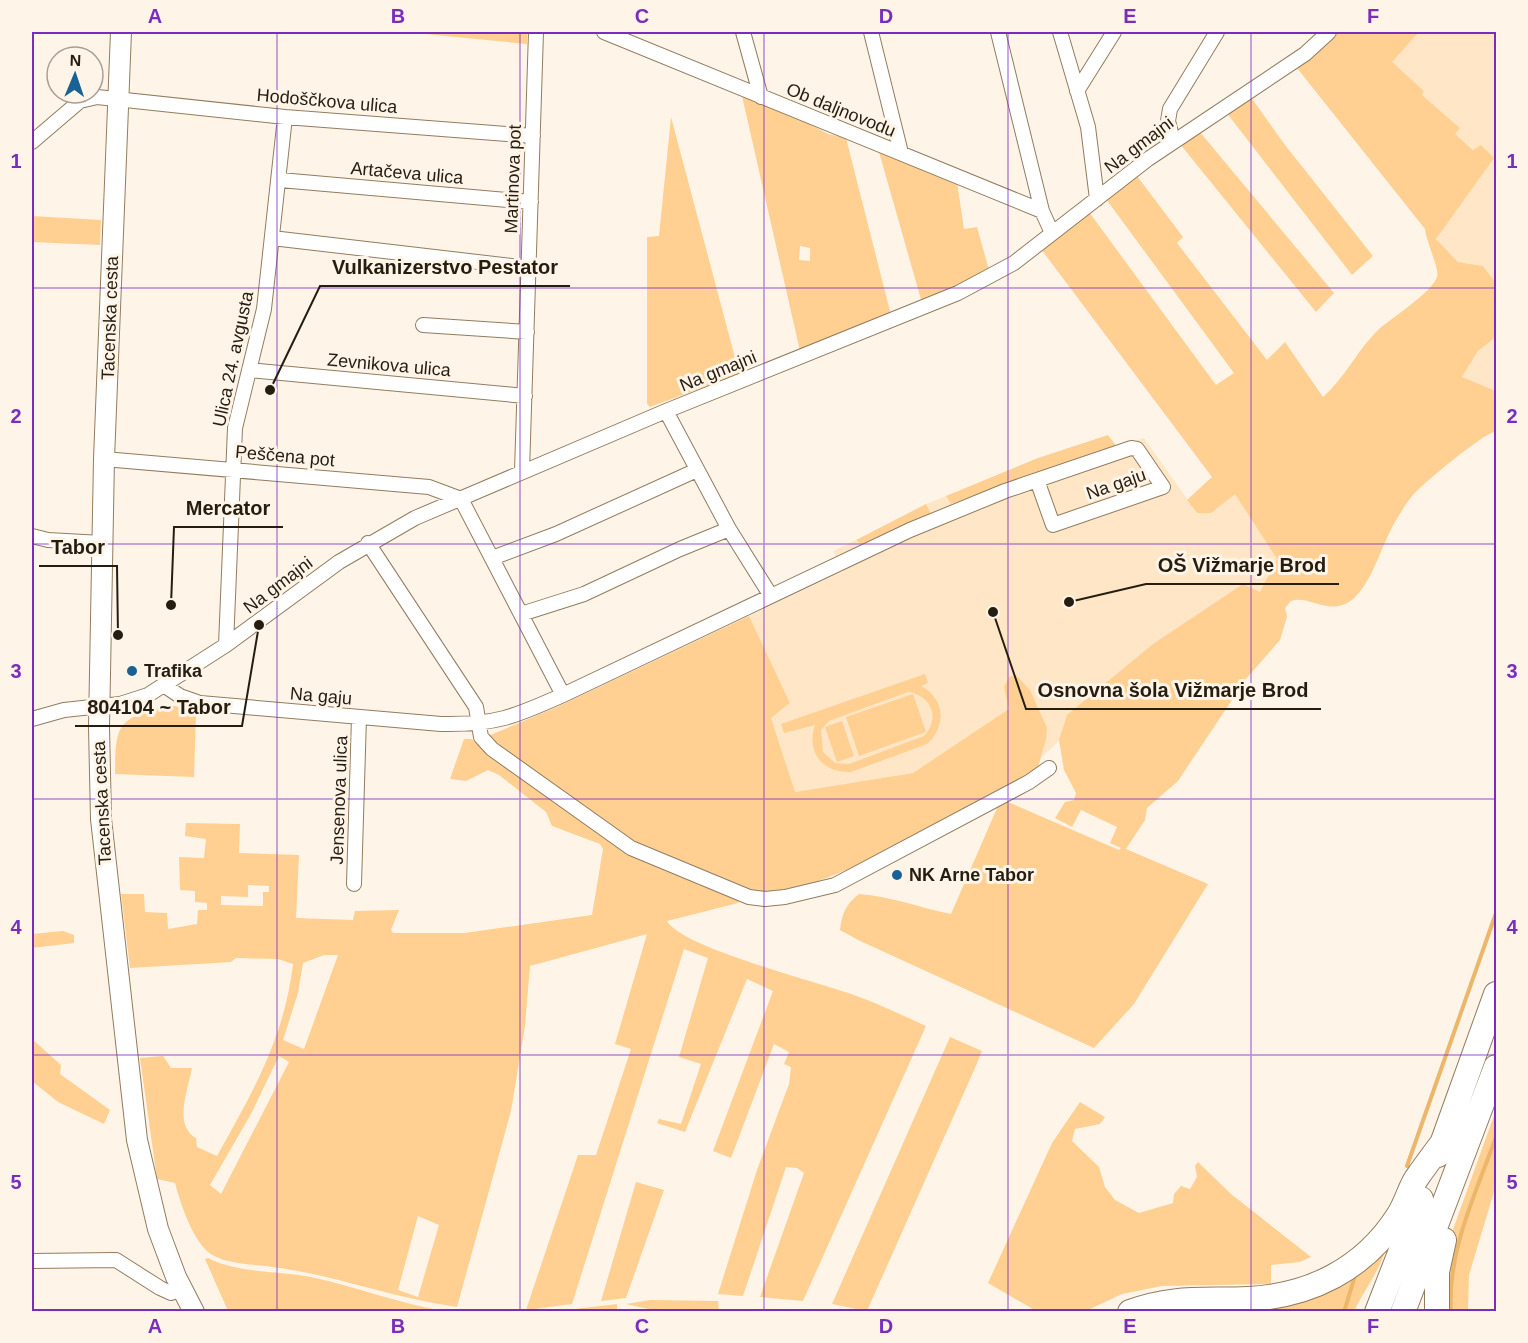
<svg xmlns="http://www.w3.org/2000/svg" width="1528" height="1343" font-family="Arial,sans-serif">
<style>
.built{fill:#fee6c7}
.green{fill:#ffd091;fill-rule:evenodd}
.lines{fill:none;stroke-linecap:round;stroke-linejoin:round}
.stream{stroke:#ecb66b;stroke-width:4}
.minor-casing{stroke:#927c5f;stroke-width:16}
.secondary-casing{stroke:#927c5f;stroke-width:22}
.motorway-casing{stroke:#927c5f;stroke-width:26}
.minor{stroke:#fff;stroke-width:14}
.secondary{stroke:#fff;stroke-width:20}
.motorway{stroke:#fff;stroke-width:24}
.grid{fill:none;stroke:#7b2cbf;stroke-width:1.5;stroke-opacity:0.55}
.poi-dot{fill:#1a6195;stroke:#fef5e8;stroke-width:2}
.labels{text-anchor:middle;dominant-baseline:central;stroke-width:6;stroke-linejoin:round;paint-order:stroke}
.street-label{font-size:18px;fill:#261d11;stroke:#fef5e8}
.poi-label{font-size:18px;font-weight:bold;fill:#261d11;stroke:#fef5e8;text-anchor:start}
.leader{fill:none;stroke:#261d11;stroke-width:2}
.callout-dot{fill:#261d11;stroke:#fef5e8;stroke-width:2}
.callout-label{font-size:20px;text-anchor:middle;font-weight:bold;fill:#261d11;stroke:#fef5e8;stroke-width:6;stroke-linejoin:round;paint-order:stroke}
.neatline{fill:none;stroke:#7b2cbf;stroke-width:2}
.grid-label{font-size:20px;text-anchor:middle;font-weight:bold;fill:#7b2cbf}
</style>
<rect width="100%" height="100%" fill="#fef5e8"/>
<path class="built" d="M1419,32h77v251l-13,-17 -25,-4 -22,-23 38,-89 -20,-16 6,-6 -38,-33 2,-4 -33,-29z
M1496,337v54l-34,-14 16,-26z
M1144,438l53,75h14l24,-20 42,66 -17,34 -135,85 -83,79 -26,-51 -103,67 -118,19 -24,-74 19,-15 -41,-87 95,-45 -11,-20 23,-11 5,4 7,-1 62,-29 -4,-10 20,-8 6,8z"/>
<path class="green" d="M405,32h122v12z
M1339,32h80l-27,30 32,29 -2,4 38,33 -5,6 18,16 8,-5 13,13 -58,81 22,23 25,4 13,17v54l-18,14 -16,26 34,14v40c-16,5 -70,50 -83,64 -7,8 -13,19 -18,27 -13,22 -23,61 -42,77 -22,19 -44,-5 -62,2l-6,7 2,9 -7,23 -34,39 -68,102 -31,27 -2,12 -19,29 82,35 -74,120 -40,44 -236,-108 -18,-10c2,-17 6,-26 19,-36 32,2 61,14 92,20l50,-115 118,51 2,-2 -11,-5 7,-16 -36,-17 -9,17 -17,-9 10,-16 9,-2 2,-7 -12,-23 -5,-30 8,-25 86,-71 90,-60 17,8 17,-33 -42,-65 -24,19h-14l-10,-13 25,-23 -171,-228 48,-37 127,173 18,-12 -128,-174 31,-23 46,61 -6,6 90,117 18,-18 38,55c22,-19 34,-47 56,-68 13,-11 53,-37 58,-52 3,-7 -11,-36 -12,-48l-128,-161z
M742,96l60,24 26,14 18,4 45,177 -91,36zM800,246l10,2v13l-11,-1z
M1250,96l35,49 88,111 -21,19 -126,-163z
M671,117l66,248 5,8 -92,34 -3,-3v-167l12,-1z
M1199,131l135,162 -18,19 -136,-168z
M879,152l78,30 7,47 13,-2 12,43 -67,33z
M32,216l69,4 -1,25 -68,-3z
M1108,435l9,12 -166,57 -5,-8 92,-38z
M926,504l5,10 -63,29 -7,1 -5,-4z
M749,616l41,87 -19,15 24,74 118,-19 96,-64 -5,-22 5,-10 7,-2 14,15 17,38 -1,11 -14,50 -18,10 -15,-6c-58,29 -188,108 -249,100l-115,-47 -136,-95 -11,-15 69,-29z
M925,674l3,9 -7,3c24,13 26,39 6,58l-76,28c-29,1 -45,-20 -36,-47l-31,8 -3,-9zM908,692c23,3 33,26 16,44l-75,28 -14,-1 -12,-11 -2,-22 8,-9z
M913,694l13,38 -67,24 -13,-39z
M162,706h14l20,9 -2,62 -79,-3c1,-46 0,-54 47,-68z
M842,721l12,35 -17,6 -12,-35z
M464,739h7l10,5 155,113 104,42 -2,4 -71,18c15,27 152,61 187,74 25,9 48,20 72,31l-123,275 -43,-4 44,-124 -7,-5 -11,-1 -43,129 -25,-2 39,-124 32,-86 2,-17 -7,-3 5,-12 -15,-8 -43,114 -18,-7 60,-160 -26,-12 -62,153 -28,-9 2,-4 22,5 20,-60 -22,-7 29,-99 -24,-9 -112,355 -46,6 52,-155h18l35,-106 -16,-5 32,-110 -117,32 -5,60 -14,85 -54,196c-66,-9 -127,-34 -192,-41 -18,-2 -49,-3 -61,-18 -14,-16 -23,-43 -29,-65l-18,-4 -17,-121 23,-2 8,12h21c-4,22 -19,57 4,70l1,9 20,9c36,-65 67,-117 76,-192l-15,-5 -42,-1 -5,4 -101,6 -9,-74h23l1,18 22,1 1,16 29,-5 1,-14h9v-7l-12,-1v-11l-15,-1 -1,-33 25,1 2,-19 -21,-3 1,-13 54,1 -1,29 60,2 -3,63 57,2 2,-9 44,-1 -8,20 2,3h72l127,-18 11,-66 -3,-5 -48,-18 -6,-14 -47,-37 -11,-5 -22,11 -16,-2zM248,885l21,1v6h-6v14l-42,-1v-9l27,1zM324,955h14l-34,94 -21,-9 15,-47 5,-30zM279,1056l10,6 -68,132 -11,-9 41,-71zM418,1216l21,9 -21,72 -20,-7z
M63,931l11,4v8l-42,5v-14z
M950,1037l32,14 -7,17 -108,243 -35,-7z
M32,1039l29,26 -1,9 50,36 -6,14 -46,-22 -26,-21z
M1080,1102l25,15 -5,7 -25,5 -3,12 27,26 6,20 10,13 24,13 34,-10 1,-9 7,-8 9,3 7,-12 -2,-11 3,-4 33,32 80,63 -11,5 -29,3v19l-109,2 -40,8 -36,17 -48,1 -50,-29 64,-140z
M1496,1110v75l-27,90 -1,36 -23,1 6,-77z
M636,1182l28,8 -38,108 -25,3z
M1387,1244c-6,26 -22,44 -33,67l-137,1z
M208,1258c32,16 68,12 103,19 46,10 89,27 134,34h-217l-23,-52z
M650,1300l68,1 1,10h-62l-31,-7z
M617,1304v7h-59z"/>
<g class="lines">
<path class="stream" d="M1407,1166l89,-253
M1344,1312l10,-33
M1451,1312c-4,-61 25,-119 45,-175"/>
<g class="minor-casing">
<path id="minor" d="M604,32l438,179
M743,32l18,65
M871,32l30,121
M998,32l44,179 10,22
M1060,32l28,95 9,72
M1077,91l37,-59
M1173,141l-5,-20 2,-12 47,-77
M32,142l48,-41 17,-4 188,20 248,19
M280,180l251,22
M272,238l257,30
M423,325l104,7
M249,370l276,26
M666,411l63,118 42,67
M104,459l325,28 32,12 102,196
M522,471l14,-439
M32,536l16,4 54,3
M368,543l108,164 5,30 11,12 139,99 118,49 16,2 20,-2 50,-12 194,-103 20,-14
M492,558l64,-24 141,-64
M521,614l63,-20 96,-45 49,-20
M226,645l9,-217 29,-119 21,-192
M165,686l15,10 20,7 241,21c54,1 73,-7 122,-29l347,-165 95,-39 126,-43 6,1 26,38 -110,38 -16,-45
M32,719l32,-9 56,-6 28,-9 78,-50 113,-83 76,-44 251,-107 292,-118 56,-30 134,-104 157,-105 24,-22
M354,884l5,-167
M32,1261l84,-1 44,28 11,5 11,-4"/>
</g>
<g class="secondary-casing">
<path id="secondary" d="M121,32l-17,427 -5,268 2,92 36,321 21,89 18,48 18,35"/>
</g>
<g class="motorway-casing">
<path id="motorway" d="M1438,1155l58,-161
M1130,1312c44,-16 73,-11 118,-13 62,-3 116,-30 150,-83 8,-12 11,-26 18,-37 9,-13 18,-25 27,-37
M1377,1312l44,-113
M1403,1312l93,-245
M1437,1312v-40l7,-32"/>
</g>
<use href="#minor" class="minor"/>
<use href="#secondary" class="secondary"/>
<use href="#motorway" class="motorway"/>
</g>
<path class="grid" d="M277,32v1280M520,32v1280M764,32v1280M1008,32v1280M1251,32v1280M32,288h1464M32,544h1464M32,799h1464M32,1055h1464"/>
<g class="poi-dot">
<circle cx="132" cy="671" r="6"/>
<circle cx="897" cy="875" r="6"/>
</g>
<g class="labels">
<g class="street-label">
<text transform="translate(327 101) rotate(5)">Hodoščkova ulica</text>
<text transform="translate(841 110) rotate(22)">Ob daljnovodu</text>
<text transform="translate(1139 145) rotate(-37)">Na gmajni</text>
<text transform="translate(407 173) rotate(5)">Artačeva ulica</text>
<text transform="translate(513 179) rotate(-88)">Martinova pot</text>
<text transform="translate(110 318) rotate(-88)">Tacenska cesta</text>
<text transform="translate(233 359) rotate(-78)">Ulica 24. avgusta</text>
<text transform="translate(389 365) rotate(5)">Zevnikova ulica</text>
<text transform="translate(718 371) rotate(-22)">Na gmajni</text>
<text transform="translate(285 456) rotate(5)">Peščena pot</text>
<text transform="translate(1116 484) rotate(-19)">Na gaju</text>
<text transform="translate(278 585) rotate(-37)">Na gmajni</text>
<text transform="translate(321 696) rotate(5)">Na gaju</text>
<text transform="translate(339 800) rotate(-88)">Jensenova ulica</text>
<text transform="translate(102 803) rotate(-93)">Tacenska cesta</text>
</g>
<g class="poi-label">
<text x="144" y="671">Trafika</text>
<text x="909" y="875">NK Arne Tabor</text>
</g>
</g>
<path class="leader" d="M270 390L320 286H570M171 605L174 527H283M118 635L117 566H39M1069 602L1146 584H1339M993 612L1026 709H1321M259 625L242 726H75"/>
<g class="callout-dot">
<circle cx="270" cy="390" r="6"/>
<circle cx="171" cy="605" r="6"/>
<circle cx="118" cy="635" r="6"/>
<circle cx="1069" cy="602" r="6"/>
<circle cx="993" cy="612" r="6"/>
<circle cx="259" cy="625" r="6"/>
</g>
<g class="callout-label">
<text x="445" y="274">Vulkanizerstvo Pestator</text>
<text x="228" y="515">Mercator</text>
<text x="78" y="554">Tabor</text>
<text x="1242" y="572">OŠ Vižmarje Brod</text>
<text x="1173" y="697">Osnovna šola Vižmarje Brod</text>
<text x="159" y="714">804104 ~ Tabor</text>
</g>
<rect width="1528" height="1343" fill="none" stroke="#fef5e8" stroke-width="66"/>
<g transform="translate(75 75) rotate(2)"><circle r="28" fill="#fef5e8" stroke="#a89f92" stroke-width="1.5"/>
<path d="M0-4.5L10 22L0 15L-10 22Z" fill="#1a6195"/>
<text y="-9" font-size="16" font-weight="bold" text-anchor="middle" fill="#261d11">N</text>
</g>
<rect x="33" y="33" width="1462" height="1277" class="neatline"/>
<g class="grid-label">
<text x="155" y="23">A</text>
<text x="398" y="23">B</text>
<text x="642" y="23">C</text>
<text x="886" y="23">D</text>
<text x="1130" y="23">E</text>
<text x="1373" y="23">F</text>
<text x="16" y="168">1</text>
<text x="1512" y="168">1</text>
<text x="16" y="423">2</text>
<text x="1512" y="423">2</text>
<text x="16" y="678">3</text>
<text x="1512" y="678">3</text>
<text x="16" y="934">4</text>
<text x="1512" y="934">4</text>
<text x="16" y="1189">5</text>
<text x="1512" y="1189">5</text>
<text x="155" y="1333">A</text>
<text x="398" y="1333">B</text>
<text x="642" y="1333">C</text>
<text x="886" y="1333">D</text>
<text x="1130" y="1333">E</text>
<text x="1373" y="1333">F</text>
</g>
</svg>
